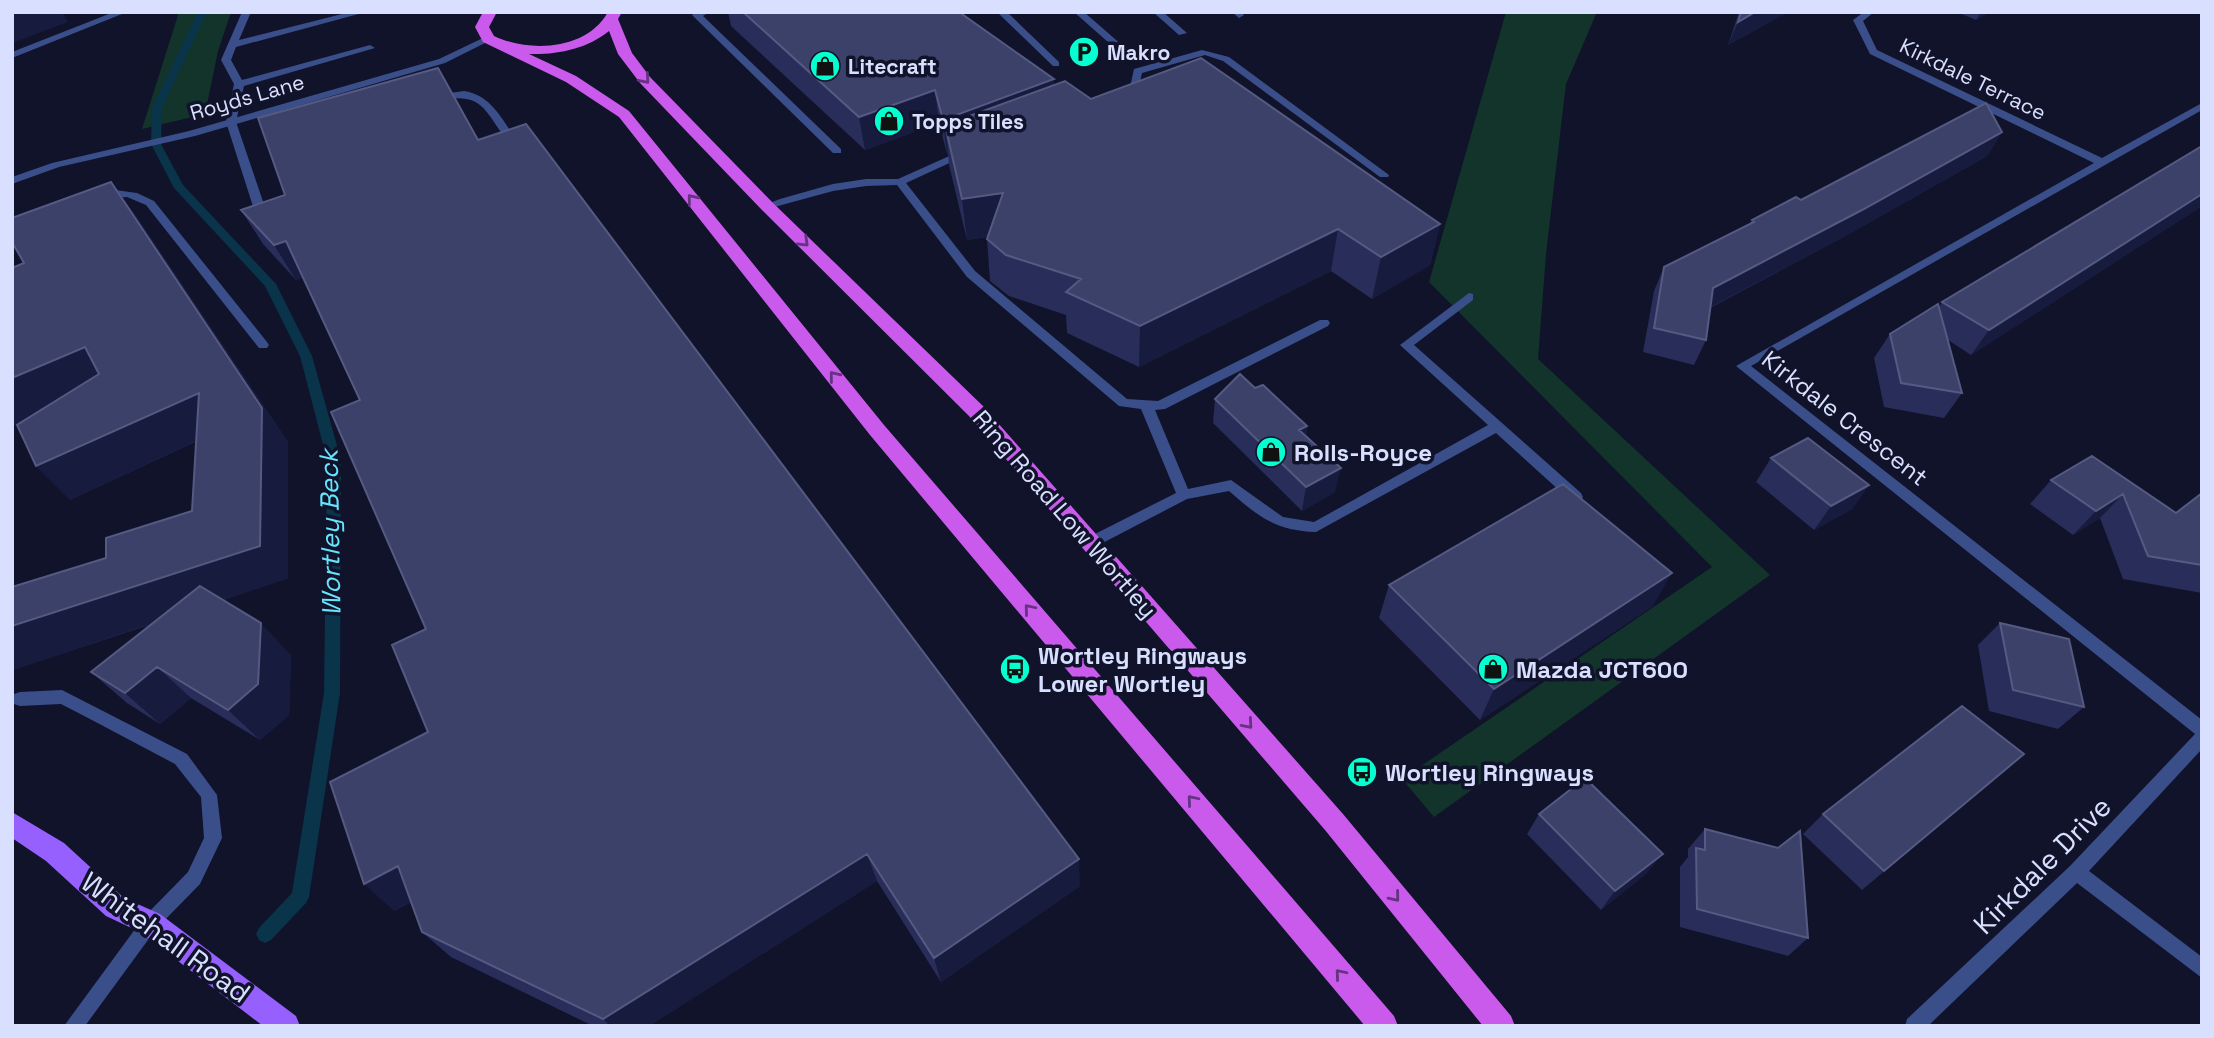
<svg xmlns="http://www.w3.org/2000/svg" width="2214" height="1038" font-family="'Space Grotesk',sans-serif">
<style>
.green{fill:#13342a}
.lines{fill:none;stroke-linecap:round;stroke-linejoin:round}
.stream{fill:#0a344a;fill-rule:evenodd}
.service{fill:#3a4e8a;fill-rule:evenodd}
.minor{fill:#3a4e8a;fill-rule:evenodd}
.primary{fill:#9660ff;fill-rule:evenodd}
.trunk{fill:#ca5aec;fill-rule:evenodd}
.wall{fill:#292d59}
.shaded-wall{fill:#171b3e}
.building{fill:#3c416a;stroke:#555a82;stroke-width:2}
.oneway{stroke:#643381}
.labels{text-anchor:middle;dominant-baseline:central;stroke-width:7;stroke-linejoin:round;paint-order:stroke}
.far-poi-label{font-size:21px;font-weight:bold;fill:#d9e0ff;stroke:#10132a;text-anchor:start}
.far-street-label{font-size:21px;fill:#d9e0ff;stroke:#10132a}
.street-label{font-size:24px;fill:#d9e0ff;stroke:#10132a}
.poi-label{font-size:24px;font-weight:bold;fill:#d9e0ff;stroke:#10132a;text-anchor:start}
.water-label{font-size:26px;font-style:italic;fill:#67e5ff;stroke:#10132a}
.near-street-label{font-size:28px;fill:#d9e0ff;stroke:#10132a}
</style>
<rect width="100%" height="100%" fill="#10132a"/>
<path class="green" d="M179,12h52l-13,39 -13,63 -63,15z
M1506,12h91l-31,72 -20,170 -8,105 232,216 -336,242 -32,-38 310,-212 -283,-285z"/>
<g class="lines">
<path class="stream" d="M198,12h9l-45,96 -1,36 22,41 93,99 36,72 29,104 -1,233 -31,204 -3,6 -35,37 -6,3 -6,-3 -3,-6 3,-6 33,-35 32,-200 3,-233 -27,-104 -35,-70 -91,-98 -23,-44 1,-36z"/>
<path class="service" d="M114,12h13l-115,46v-6z
M242,12h9l-12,28 111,-28h16l-130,35 -5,13 11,20 128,-35 5,3 -131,38 -8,36 34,100 -6,3 -6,-3 -32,-100 8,-38 -13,-24z
M709,12l-6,4 138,133v4h-8l-141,-138 4,-3z
M997,12h10l52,50v4h-6z
M1074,12h10l39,34v4h-6z
M1153,12h10l24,21 -8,2z
M1232,12h9l3,3 -5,3z
M1202,50l27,7 160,118 -1,2h-8l-157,-116 -18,-6 -63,18 -4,18 -13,4 -5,-3 10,-5 4,-18z
M464,91c26,4 36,25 50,45l-1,2h-8c-23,-33 -25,-46 -69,-37l-5,-3 5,-3z
M965,149l4,1v4l-63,29 69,88 152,128 31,2 162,-81h8l2,3 -2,3 -163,83 -10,1 33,79 43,-9 52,37 31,5 174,-97 -88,-80 69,-52 4,1v6l-59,45 167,148 2,4 -2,4h-10l-75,-68 -180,99c-41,-1 -58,-16 -87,-41l-42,8 -92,48h-10l-2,-4 2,-4 91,-46 -35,-84 -22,-3 -152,-129 -70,-92 -31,1 -33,5 -66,18 -5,-3 18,-7 53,-15 33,-5h32z
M115,190l22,3 17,8 113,141 2,3 -2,3h-8l-113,-143 -19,-8 -25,2 -5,-3z
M62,690l125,64 30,41 5,43 -22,46 -44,45 -71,97h-21l80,-109 44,-45 16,-34 -3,-41 -26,-33 -85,-45 -29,-15 -41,2 -6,-2 -2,-5 2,-5 6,-2z"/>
<path class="minor" d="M1864,12h10l-11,9 14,29 225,108 100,-55v7l-451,256 451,354v29l-113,122 113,86v21l-125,-95 -149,143h-23l2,-7 163,-153 125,-132 -459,-368 358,-203 -224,-109 -17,-34z
M485,37l8,2 -48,24 -250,73 -136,31 -47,17v-7l40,-14 137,-32 250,-72z"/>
<path class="primary" d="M12,812l52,31 60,55 36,16 136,102 4,10h-37l-123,-94 -34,-16 -60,-55 -34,-23z"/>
<path class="trunk" d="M483,12h14l-8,15 5,9c36,17 93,14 114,-24h14l-4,7 14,34 18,24 123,126 210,203 360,408 168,202 4,10h-32l-158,-196 -356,-414 -208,-207 -121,-126 -22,-29 -9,-23c-22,18 -52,24 -80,23l47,22 53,35 255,314 510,591 4,10h-33l-495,-591 -251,-318 -53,-35 -83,-40 -8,-15z"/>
</g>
<path class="wall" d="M728,12h231l95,67v6l386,139 -10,41 -58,34 -41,-28 -192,96 -72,-34 -1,-18 -57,-19 -19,-15 -3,-42v-2l-20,3 -18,-75 -1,-12 -1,1 -8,-31 -74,27 -134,-124z
M1739,12h49l-60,33z
M1957,12h33l-14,8z
M2002,132l-15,24 -138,78 -139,74 -4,32 -12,25 -51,-13 11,-61 10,-24 85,-43 3,-4 49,-20z
M478,140l602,746 -139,96 -64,-101 -228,145h-56l-142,-69 -29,-25 -11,-30 -17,9 34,-179 -2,-103 -66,-229 -57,-123 -7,3 -33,-36 -22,-34z
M2202,146v60l-231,149 -23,-15 14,53 -18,25 -60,-11 -10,-49 16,-24 49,-27 3,-5z
M111,182l25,34 152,226v136l-65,22 68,55 -2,60 -29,25 -69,-42 -31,26 -33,-21 -36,-31 61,-48 -140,46 94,-112 86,-47 5,-70 -127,59 -45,-80 -13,6v-158l12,-5z
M1255,388l52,38 -1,9 29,57 -33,19 -89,-88 2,-24z
M2092,456l84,57 26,-20v100l-79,-14 -23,-61 -27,17 -43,-31 21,-24z
M1771,458l98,27 -17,24 -38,21 -58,-48z
M1389,585l264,21 -173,114 -101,-102z
M2000,623l84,84 -26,22 -69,-18 -11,-66z
M2024,754l-162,136 -59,-56 20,-20z
M1539,814l108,59 -46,37 -74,-76z
M1705,829l103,109 -20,18 -108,-29v-60l8,-10v-8z"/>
<path class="shaded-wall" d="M12,12h50l6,10 -56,21z
M1755,12h33l-60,33 10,-23z
M1981,12h9l-14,8z
M1054,79l1,34 -110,12 3,28 -1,1 -4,-34z
M935,90l4,33 -74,27 -6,-33z
M2002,132l-15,24 -138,78 -148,78 12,-24z
M111,182l25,34 152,226v136l-276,92v-44l248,-80 2,-138z
M1003,193l3,41 -39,6 -5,-41z
M2202,194v12l-231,149 18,-25z
M1440,224l-10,41 -58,34 9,-42z
M1338,229l-7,42 -192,96 1,-41z
M286,241l22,35 -12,4 -22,-35z
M85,347l29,34 -102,45v-48z
M199,393l27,34 -156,73 -34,-34z
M1307,426l-4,24 -4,-20z
M1341,468l-6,24 -33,19 4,-24z
M1869,485l-17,24 -38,21 17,-24z
M2123,494l-23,24 -27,17 23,-24z
M1672,573l-19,33 -173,114 14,-31z
M261,623l30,32 -2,60 -29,25 -32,-30z
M157,667l34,31 -31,26 -35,-31z
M867,854l10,27 -228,145h-39l-7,-7z
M1663,854l-16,19 -46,37 14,-19z
M1079,859l1,27 -139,96 -7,-24z
M398,866l28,27 -32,18 -30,-27z"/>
<path class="building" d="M743,12h216l95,67 -111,41 -8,-30 -76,27z
M1741,12h14l-17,10z
M1201,58l239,166 -59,33 -43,-28 -198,97 -74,-34 15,-13 -75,-24 -19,-16 16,-46 -41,6 -17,-74 120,-44 26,18z
M438,68l40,72 48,-16 553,735 -145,99 -67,-104 -264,165 -181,-87 -24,-66 -34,18 -34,-102 98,-50 -36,-87 34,-16 -95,-217 29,-12 -74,-159 -12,4 -33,-35 44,-15 -27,-77z
M1986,103l16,29 -140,78 -149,78 -7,52 -52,-12 10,-61 90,-45 -2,-2 44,-23 5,3z
M2202,146v48l-213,136 -47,-28z
M111,182l151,226 -2,138 -248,80v-39l94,-29v-20l86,-27 7,-118 -163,73 -19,-41 82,-51 -14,-27 -73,31v-110l12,-5 -12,-21v-24z
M1938,304l24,89 -61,-10 -11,-49z
M1240,374l15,14 8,-3 44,41 -8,4 42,38 -35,19 -91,-88z
M1808,438l61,47 -38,21 -60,-48z
M2092,456l84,57 26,-20v72l-54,-9 -25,-62 -27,17 -45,-31z
M1563,484l109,89 -178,116 -105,-104z
M200,586l61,37 -3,61 -30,26 -71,-43 -32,26 -34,-21z
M2000,623l69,16 15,68 -71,-17z
M1962,706l62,48 -140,117 -61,-57z
M1585,778l78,76 -48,37 -76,-77z
M1705,829l73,19 22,-17 8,107 -111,-29 -1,-61 9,2z"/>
<defs><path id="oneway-chevron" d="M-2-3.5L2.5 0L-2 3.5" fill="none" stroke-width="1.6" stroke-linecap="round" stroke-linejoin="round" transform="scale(1.75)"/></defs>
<g class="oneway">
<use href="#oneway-chevron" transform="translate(645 79) rotate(49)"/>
<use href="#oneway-chevron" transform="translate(692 199) rotate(-129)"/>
<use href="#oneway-chevron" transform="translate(804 242) rotate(44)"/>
<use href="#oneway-chevron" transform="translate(834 376) rotate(-129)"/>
<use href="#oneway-chevron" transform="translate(1029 609) rotate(-130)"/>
<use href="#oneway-chevron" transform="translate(1248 724) rotate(49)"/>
<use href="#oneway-chevron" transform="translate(1192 800) rotate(-130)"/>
<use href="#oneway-chevron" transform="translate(1395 897) rotate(51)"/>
<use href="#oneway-chevron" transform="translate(1340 974) rotate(-130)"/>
</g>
<defs>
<g id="parking-disc" transform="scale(1.575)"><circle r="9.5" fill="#05ffd0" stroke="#10132a"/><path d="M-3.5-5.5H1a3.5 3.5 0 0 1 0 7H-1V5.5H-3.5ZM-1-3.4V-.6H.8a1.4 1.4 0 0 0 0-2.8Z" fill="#111"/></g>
<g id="shop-disc" transform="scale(1.575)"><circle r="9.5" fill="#05ffd0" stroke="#10132a"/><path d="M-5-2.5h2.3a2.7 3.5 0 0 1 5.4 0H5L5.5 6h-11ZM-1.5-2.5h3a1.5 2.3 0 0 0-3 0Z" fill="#111"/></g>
<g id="bus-disc" transform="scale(1.575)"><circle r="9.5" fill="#05ffd0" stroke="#10132a"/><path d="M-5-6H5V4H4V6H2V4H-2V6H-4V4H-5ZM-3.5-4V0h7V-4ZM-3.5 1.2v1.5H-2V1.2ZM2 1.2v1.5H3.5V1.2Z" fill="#111"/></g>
</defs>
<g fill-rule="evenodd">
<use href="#parking-disc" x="1084" y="52"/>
<use href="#shop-disc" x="825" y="66"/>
<use href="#shop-disc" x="889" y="121"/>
<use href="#shop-disc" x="1271" y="452"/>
<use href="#bus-disc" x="1015" y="669"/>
<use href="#shop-disc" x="1493" y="669"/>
<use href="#bus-disc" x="1362" y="772"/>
</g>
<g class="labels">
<g class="far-poi-label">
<text x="1107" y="52">Makro</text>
<text x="848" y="66">Litecraft</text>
<text x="912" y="121">Topps Tiles</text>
</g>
<g class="far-street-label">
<text transform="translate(1973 79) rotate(26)">Kirkdale Terrace</text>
<text transform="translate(247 97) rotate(-16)">Royds Lane</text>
</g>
<g class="street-label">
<text transform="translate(1845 418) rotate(38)">Kirkdale Crescent</text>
<text transform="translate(1065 514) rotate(49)">Ring Road Low Wortley</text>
</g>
<g class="poi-label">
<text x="1294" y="452">Rolls-Royce</text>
<text x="1038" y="655">Wortley Ringways<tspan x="1038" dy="28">Lower Wortley</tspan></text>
<text x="1516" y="669">Mazda JCT600</text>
<text x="1385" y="772">Wortley Ringways</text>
</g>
<g class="water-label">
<text transform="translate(330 533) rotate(-91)">Wortley Beck</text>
</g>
<g class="near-street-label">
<text transform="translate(2042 865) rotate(-45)">Kirkdale Drive</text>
<text transform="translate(166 937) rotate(36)">Whitehall Road</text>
</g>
</g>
<rect width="2214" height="1038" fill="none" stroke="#d9e0ff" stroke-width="28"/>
</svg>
